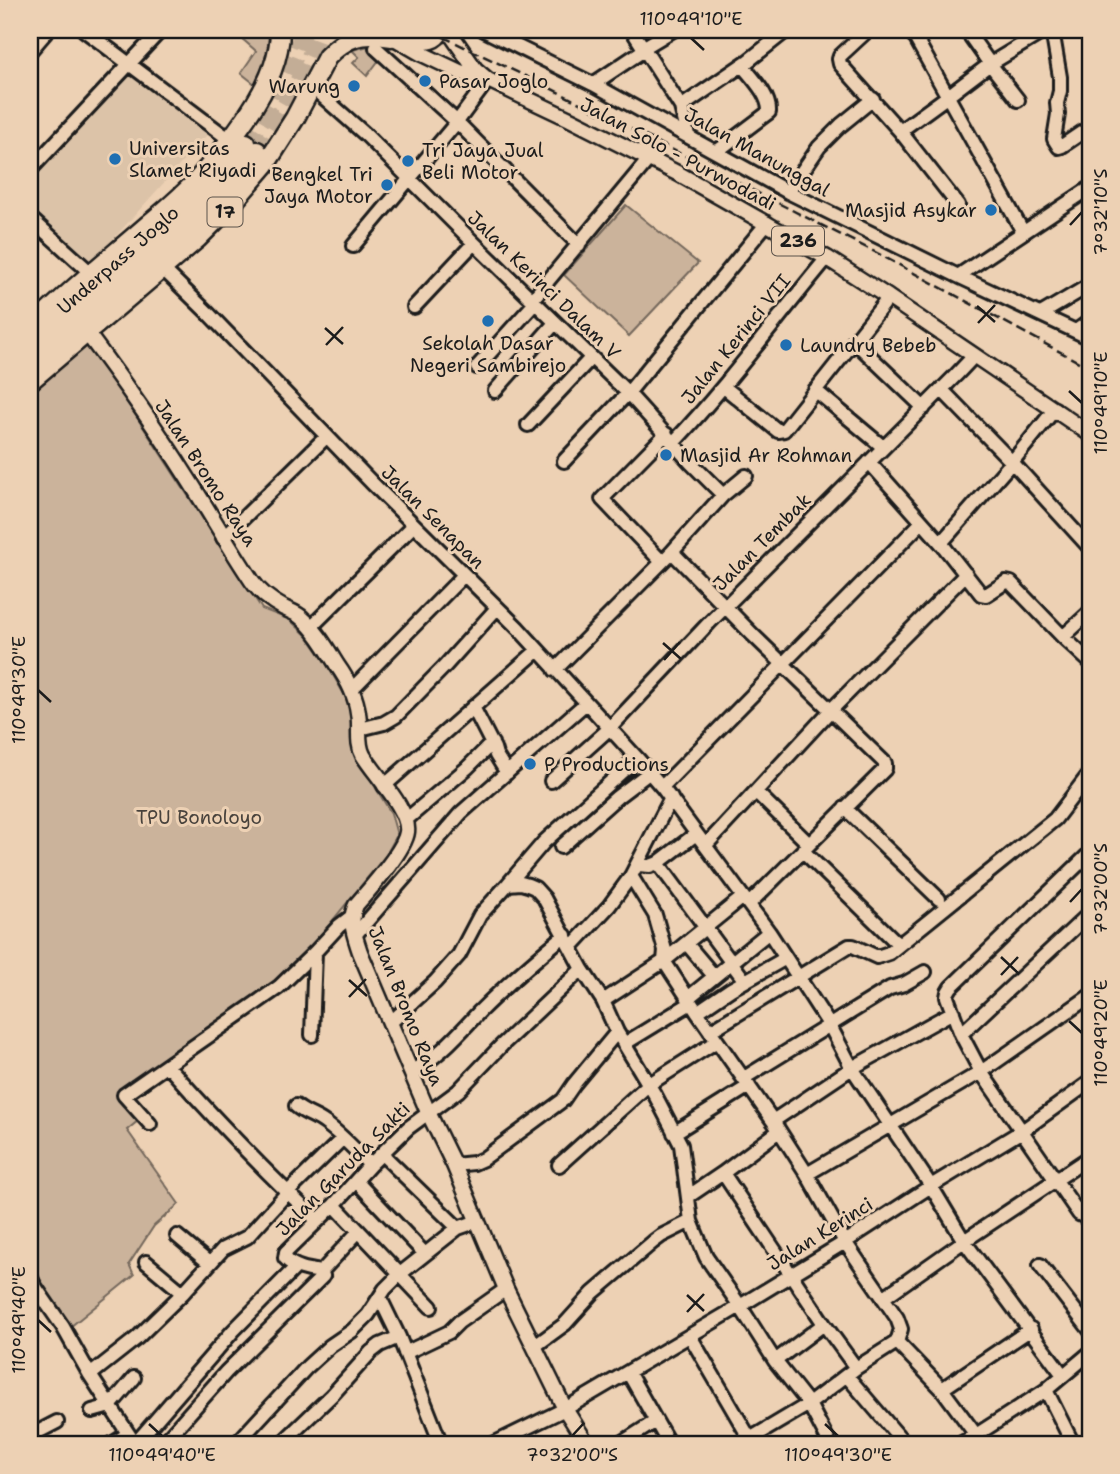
<svg xmlns="http://www.w3.org/2000/svg" width="1120" height="1474" font-family="'Shantell Sans',sans-serif">
<style>
.built{fill:#dcc3a8}
.green{fill:#cbb39b;stroke:#74685c;stroke-width:2}
.lines{fill:none;stroke-linecap:round;stroke-linejoin:round}
.highway-tunnel{stroke:#c3ad96;stroke-width:18;stroke-dasharray:18 9;stroke-linecap:butt}
.minor-casing{stroke:#1c1c1c;stroke-width:18}
.major-casing{stroke:#1c1c1c;stroke-width:19}
.highway-casing{stroke:#1c1c1c;stroke-width:23}
.minor{stroke:#edd1b4;stroke-width:12}
.major{stroke:#edd1b4;stroke-width:14}
.highway{stroke:#edd1b4;stroke-width:18}
.rail{stroke:#1c1c1c;stroke-width:2.5;stroke-dasharray:10 5;stroke-linecap:butt}
.ticks{fill:none;stroke:#1c1c1c;stroke-width:2.5}
.poi-dot{fill:#1f6fb2;stroke:#edd1b4;stroke-width:2.5}
.labels{text-anchor:middle;dominant-baseline:central;stroke-width:6;stroke-linejoin:round;paint-order:stroke}
.shield{fill:#edd1b4;stroke:#5b524a;stroke-width:2}
.shield-label{font-size:18px;font-weight:bold;fill:#1c1c1c}
.poi-label{font-size:19px;fill:#1c1c1c;stroke:#edd1b4;text-anchor:start}
.street-label{font-size:19px;fill:#1c1c1c;stroke:#edd1b4}
.park-label{font-size:19px;fill:#48423c;stroke:#edd1b4}
.neatline{fill:none;stroke:#1c1c1c;stroke-width:2.5}
.ticks-label{font-size:18px;text-anchor:middle;fill:#1c1c1c}
</style>
<rect width="100%" height="100%" fill="#edd1b4"/>
<filter id="ink" filterUnits="userSpaceOnUse"><feTurbulence type="fractalNoise" baseFrequency=".0143" numOctaves="2"/><feDisplacementMap in="SourceGraphic" scale="14" xChannelSelector="R" yChannelSelector="G"/><feConvolveMatrix kernelMatrix="1 2 1 2 8 2 1 2 1" color-interpolation-filters="sRGB"/></filter>
<g filter="url(#ink)">
<path class="built" d="M129,68l73,57 4,6v5l-109,121 -5,3 -5,1 -22,-19 -35,-35v-31z"/>
<path class="green" d="M251,30h18c0,20 -4,37 -13,55l-15,-12 15,-22 -16,-14 4,-6 5,2z
M373,45l15,3 -21,28 -14,-13 6,-6 -7,-7z
M626,205l72,58 -69,73 -65,-61z
M89,344l173,265 28,11 17,16 19,27 26,45 5,49 34,56 6,22 -11,20 -87,107 -84,70 -97,60 21,28 -12,10 52,74 -25,22 -25,38 5,11 -64,52 -40,-64v-869z"/>
<g class="lines">
<path class="highway-tunnel" d="M246,143c24,-36 46,-72 58,-113
M257,151c25,-39 49,-78 63,-121"/>
<g class="minor-casing">
<path id="minor" d="M84,30l146,110
M484,30l109,54 195,108 170,84 132,62
M632,30l49,77 7,28
M868,30l-28,26 -1,3 1,5 60,67 58,74
M911,30l112,202
M966,30l24,34 28,36
M1052,30l8,47v14l-3,12 1,11 -4,25 5,8 3,-1 28,-19
M376,48l81,74 122,123
M643,48l30,-18
M30,51l18,-21
M593,84l51,-34
M312,87l54,48 108,108 154,150 63,70 32,32 23,-19
M681,107l67,-46 39,-31
M900,131l48,-35 42,-32 56,-34
M716,152l53,-40c1,-17 -17,-34 -27,-47
M30,170l131,-140
M788,192l31,-45 22,-22 32,-26
M30,218l62,56
M353,246l104,-124 31,-42
M163,269l44,43 166,172 145,144 119,130 25,29 107,145 61,94 22,42 79,118 33,55 99,134
M958,276l132,-88
M532,300l117,-141
M414,307l60,-64
M1041,314l49,-29
M1076,331l14,-10
M854,341l70,67
M477,367l58,-64
M724,387l54,44 6,-1 99,-125 5,-8
M815,390l68,57
M942,390l70,72 78,86
M495,391l60,-68
M528,425l63,-67
M674,442c55,-58 102,-123 153,-184
M564,461l64,-68 139,-170
M869,462l72,81 40,51 5,1 20,-13 5,1 52,54 27,25
M223,538l103,-101
M941,543l71,-81 43,-53
M672,552l51,-57
M662,562l-60,-63 64,-65
M311,627l103,-102
M1063,637l27,-25
M555,670l117,-118 81,83 132,128v6l-136,135
M351,690l113,-115
M473,707l21,41 2,7 11,18
M360,729l24,-6 12,-7 48,-49 53,-59
M551,781l59,-53 99,-105 247,-248 18,-19
M384,786l154,-136
M662,787l260,-265
M756,792l53,52
M845,808l94,91
M407,819l60,-51 25,-25
M706,845l125,-135 135,-136
M561,847l56,-50 33,-25
M803,851l90,88
M1090,853l-139,134 -3,5 -1,5 14,37 20,38 98,142 11,5
M658,863l38,-29
M638,865l12,1 8,-3 87,118
M631,876l24,39 10,35 -1,11 33,51 76,109 34,53 38,68 52,76 4,11 -4,13 45,47 34,46
M508,884l36,-42 93,-84
M355,935l106,-122 125,-110
M687,944l27,32
M571,947l38,-41 22,-30 40,-78
M688,998l81,-66
M603,1001l61,-40 79,-64
M697,1012l34,-23 55,-31
M390,1023l45,-41 24,-27 21,-40 28,-31 13,-1 7,2 7,3 9,10 38,71 21,32 14,31 38,63 26,50 10,76 15,36 34,49 35,55 34,43 47,-36
M710,1031l139,-85h4l24,11 12,-4 166,-134 35,-46
M961,1034l129,-121
M312,1035l3,-83
M624,1044l67,-41
M167,1065c48,54 98,107 151,156
M410,1071c25,-9 52,-41 70,-60 27,-27 56,-52 85,-76
M744,1078l146,-90 14,-4 21,-12
M296,1106c9,8 20,10 29,17 17,12 31,28 45,42
M773,1121l79,-53 101,-56
M150,1124l-26,-29 155,-108 36,-35 24,-26 13,-10
M674,1133l75,-47
M382,1154l76,74
M454,1165l20,-2 9,-4 80,-59 11,-16 43,-52
M559,1165l89,-80 69,-44
M723,1173l56,-42
M807,1174l174,-102 109,-76
M356,1181l69,73
M689,1196l34,-23 101,151 32,44 41,-26
M334,1205l97,102
M177,1236l32,27
M146,1262l37,31
M1040,1265l50,65
M321,1272l38,-41
M30,1276l4,9 29,42 27,48 45,69
M380,1298l19,39 42,107
M883,1298l81,-57 126,-84
M690,1336l63,108
M535,1346l30,-22 28,-31 60,-51 8,-6 30,-15
M405,1353l44,-21 10,-10 47,-33
M775,1361l49,-37
M628,1372l41,72
M90,1375l47,-37 46,-45 40,-44 24,-12 40,-44 56,-55
M847,1376l58,68
M942,1389l89,-60
M92,1411l18,-5 24,-28
M30,1436l27,-14
M750,1439l59,-35 21,40
M112,1444l16,-10
M135,1444l98,-113 63,-64
M162,1444l64,-72 97,-96 -2,-4c-13,-2 -27,-4 -36,-14l1,-6 48,-47 36,-40 38,-37 50,-37 44,-46 80,-76
M236,1444l71,-77 23,-21 22,-15 16,-16 17,-26 15,-15 58,-46 20,-7
M281,1444l51,-49 39,-43 9,-7 19,-8
M493,1444l72,-35 175,-103 105,-64 86,-56 91,-55 68,-49
M620,1444l36,-23
M960,1444l16,-9 70,-45
M1073,1444l-27,-54 44,-37"/>
</g>
<g class="major-casing">
<path id="major" d="M448,30l27,39 13,11 82,39 109,55 148,84 61,39 202,137
M384,32l38,22 38,18 26,7
M405,43c16,-1 30,3 38,-13
M87,333c35,47 69,95 100,144 22,34 42,70 65,104 8,12 19,20 32,27 6,3 13,5 18,10 14,12 25,31 35,47 10,14 19,31 21,48 3,14 -2,29 5,42 12,20 47,55 44,77 -2,18 -38,58 -51,73 -8,16 -1,31 4,47l68,160 26,53 52,124 59,120 22,35"/>
</g>
<g class="highway-casing">
<path id="highway" d="M30,330c37,-38 79,-71 119,-106 18,-15 36,-30 51,-47 17,-19 32,-39 46,-59 18,-26 34,-56 34,-88
M30,346l136,-116 49,-47 31,-40
M30,366l146,-127 46,-45 35,-43
M30,381l167,-142 32,-32 36,-42 30,-47 32,-61c21,-22 36,-25 64,-20"/>
</g>
<use href="#minor" class="minor"/>
<use href="#major" class="major"/>
<use href="#highway" class="highway"/>
<path class="rail" d="M429,30l117,56 329,166 215,116"/>
</g>
</g>
<path class="ticks" d="M691,38l13,12M1070,225l12,-13M977,306l18,16M978,323l17,-18M325,328l18,16M326,345l17,-18M1069,391l13,12M663,643l18,16M664,660l16,-18M38,690l13,12M1070,902l12,-13M1001,957l18,17M1001,975l17,-18M349,980l18,16M349,997l17,-18M1069,1021l13,12M687,1295l17,16M687,1312l17,-18M38,1320l13,12M149,1424l13,12M825,1424l13,12M572,1436l12,-13"/>
<g class="poi-dot">
<circle cx="425" cy="81" r="7"/>
<circle cx="354" cy="86" r="7"/>
<circle cx="115" cy="159" r="7"/>
<circle cx="408" cy="161" r="7"/>
<circle cx="387" cy="185" r="7"/>
<circle cx="991" cy="210" r="7"/>
<circle cx="488" cy="321" r="7"/>
<circle cx="786" cy="345" r="7"/>
<circle cx="666" cy="455" r="7"/>
<circle cx="530" cy="764" r="7"/>
</g>
<g class="labels">
<g class="shield">
<rect x="207.5" y="197.5" width="35" height="29" rx="5"/>
<rect x="772" y="226.5" width="52" height="29" rx="5"/>
</g>
<g class="shield-label">
<text x="225" y="212">17</text>
<text x="798" y="241">236</text>
</g>
<g class="poi-label">
<text x="439" y="81">Pasar Joglo</text>
<text x="340" y="86" text-anchor="end">Warung</text>
<text x="129" y="148">Universitas<tspan x="129" dy="22">Slamet Riyadi</tspan></text>
<text x="422" y="150">Tri Jaya Jual<tspan x="422" dy="22">Beli Motor</tspan></text>
<text x="373" y="174" text-anchor="end">Bengkel Tri<tspan x="373" dy="22">Jaya Motor</tspan></text>
<text x="977" y="210" text-anchor="end">Masjid Asykar</text>
<text x="488" y="343" text-anchor="middle">Sekolah Dasar<tspan x="488" dy="22">Negeri Sambirejo</tspan></text>
<text x="800" y="345">Laundry Bebeb</text>
<text x="680" y="455">Masjid Ar Rohman</text>
<text x="544" y="764">P Productions</text>
</g>
<g class="street-label">
<text transform="translate(757 152) rotate(29)">Jalan Manunggal</text>
<text transform="translate(678 154) rotate(28)">Jalan Solo - Purwodadi</text>
<text transform="translate(118 260) rotate(-41)">Underpass Joglo</text>
<text transform="translate(544 285) rotate(44)">Jalan Kerinci Dalam V</text>
<text transform="translate(736 339) rotate(-51)">Jalan Kerinci VII</text>
<text transform="translate(206 473) rotate(57)">Jalan Bromo Raya</text>
<text transform="translate(433 517) rotate(45)">Jalan Senapan</text>
<text transform="translate(762 542) rotate(-45)">Jalan Tembak</text>
<text transform="translate(406 1006) rotate(68)">Jalan Bromo Raya</text>
<text transform="translate(343 1169) rotate(-45)">Jalan Garuda Sakti</text>
<text transform="translate(820 1234) rotate(-32)">Jalan Kerinci</text>
</g>
<g class="park-label">
<text x="199" y="817">TPU Bonoloyo</text>
</g>
</g>
<rect width="1120" height="1474" fill="none" stroke="#edd1b4" stroke-width="77"/>
<rect x="38" y="38" width="1044" height="1398" class="neatline"/>
<g class="ticks-label">
<text x="691" y="25">110°49'10"E</text>
<text transform="translate(1101 212) rotate(-90)" y="6">7°32'10"S</text>
<text transform="translate(1101 403) rotate(-90)" y="6">110°49'10"E</text>
<text transform="translate(19 690) rotate(-90)" y="6">110°49'30"E</text>
<text transform="translate(1101 889) rotate(-90)" y="6">7°32'00"S</text>
<text transform="translate(1101 1033) rotate(-90)" y="6">110°49'20"E</text>
<text transform="translate(19 1320) rotate(-90)" y="6">110°49'40"E</text>
<text x="162" y="1461">110°49'40"E</text>
<text x="572" y="1461">7°32'00"S</text>
<text x="838" y="1461">110°49'30"E</text>
</g>
</svg>
